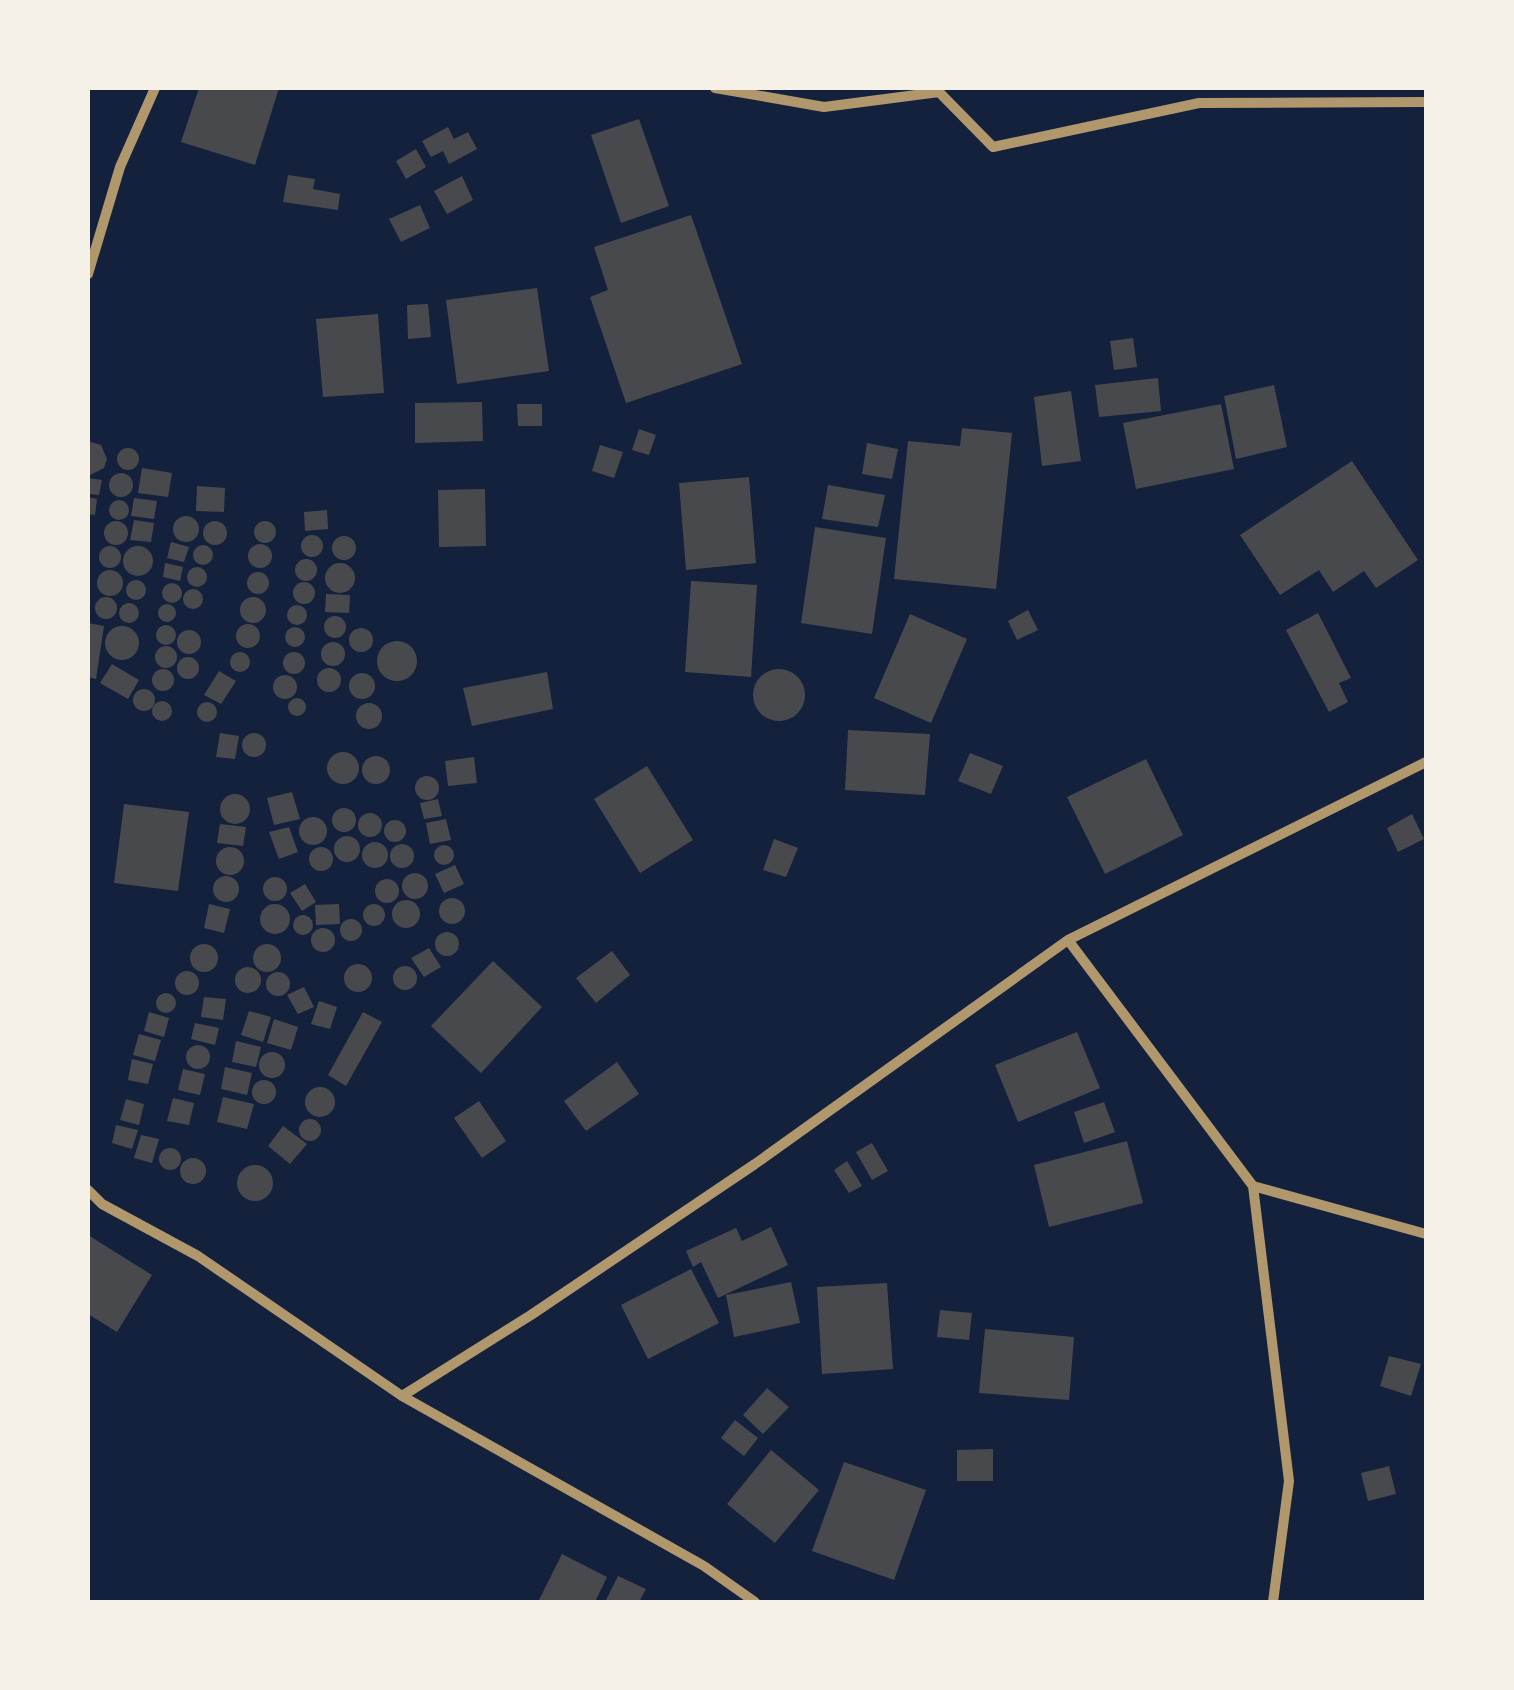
<svg xmlns="http://www.w3.org/2000/svg" width="1514" height="1690" font-family="Montserrat,sans-serif">
<style>
.building{fill:#48494c}
.lines{fill:none;stroke-linecap:round;stroke-linejoin:round}
.minor{stroke:#b1986c;stroke-width:10}
</style>
<rect width="100%" height="100%" fill="#14213d"/>
<path class="building" d="M199,88h80l-24,77 -74,-23z
M639,119l30,87 -48,17 -30,-88z
M448,127l6,12 14,-7 9,17 -28,15 -6,-13 -12,6 -9,-16z
M416,149l10,18 -20,12 -10,-18z
M288,175l27,4 -2,10 27,5 -2,16 -55,-8z
M462,176l11,24 -26,14 -13,-23z
M420,205l10,23 -29,14 -12,-23z
M691,215l51,149 -116,39 -36,-106 18,-7 -14,-43z
M537,288l12,83 -92,13 -11,-84z
M428,304l3,33 -23,2 -1,-34z
M378,314l6,79 -61,4 -7,-78z
M1133,338l4,29 -23,3 -4,-29z
M1158,378l3,33 -62,6 -4,-32z
M1274,385l13,62 -51,12 -12,-63z
M1071,391l10,70 -39,5 -8,-69z
M482,402l1,39 -68,2v-40z
M517,404h25v22h-24z
M1221,404l13,65 -98,20 -13,-66z
M962,428l50,5 -16,156 -102,-10 14,-138 52,5z
M639,429l17,6 -7,20 -17,-5z
M91,442l10,3 6,14 -3,9 -14,7 -2,-32z
M867,443l31,6 -6,30 -30,-5z
M600,445l23,7 -9,26 -22,-7z
M117 459a11 11 0 1 1 22 0a11 11 0 1 1-22 0Z
M1352,461l66,99 -42,28 -12,-17 -31,21 -14,-22 -39,25 -40,-60z
M142,468l30,5 -4,24 -30,-4z
M109 485a12 12 0 1 1 24 0a12 12 0 1 1-24 0Z
M749,477l7,86 -70,7 -7,-87z
M88,478l14,2 -3,15 -11,-1z
M828,485l57,10 -7,32 -56,-8z
M197,486l28,2 -1,24 -28,-1z
M485,489l1,57 -47,1 -1,-57z
M88,497l9,2 -2,16 -7,-1z
M134,498l23,3 -3,18 -23,-3z
M109 510a10 10 0 1 1 20 0a10 10 0 1 1-20 0Z
M327,510l1,19 -23,2 -1,-19z
M173 529a13 13 0 1 1 26 0a13 13 0 1 1-26 0Z
M134,520l20,3 -3,19 -21,-2z
M254 532a11 11 0 1 1 22 0a11 11 0 1 1-22 0Z
M203 533a12 12 0 1 1 24 0a12 12 0 1 1-24 0Z
M104 533a12 12 0 1 1 24 0a12 12 0 1 1-24 0Z
M815,527l71,11 -14,96 -71,-11z
M301 546a11 11 0 1 1 22 0a11 11 0 1 1-22 0Z
M332 548a12 12 0 1 1 24 0a12 12 0 1 1-24 0Z
M171,542l18,5 -5,15 -17,-4z
M248 556a12 12 0 1 1 24 0a12 12 0 1 1-24 0Z
M193 555a10 10 0 1 1 20 0a10 10 0 1 1-20 0Z
M99 557a11 11 0 1 1 22 0a11 11 0 1 1-22 0Z
M123 561a15 15 0 1 1 30 0a15 15 0 1 1-30 0Z
M295 570a11 11 0 1 1 22 0a11 11 0 1 1-22 0Z
M165,563l18,4 -3,14 -17,-4z
M325 578a15 15 0 1 1 30 0a15 15 0 1 1-30 0Z
M187 577a10 10 0 1 1 20 0a10 10 0 1 1-20 0Z
M97 583a13 13 0 1 1 26 0a13 13 0 1 1-26 0Z
M247 583a11 11 0 1 1 22 0a11 11 0 1 1-22 0Z
M126 590a10 10 0 1 1 20 0a10 10 0 1 1-20 0Z
M691,581l66,4 -6,92 -66,-5z
M293 593a11 11 0 1 1 22 0a11 11 0 1 1-22 0Z
M162 593a10 10 0 1 1 20 0a10 10 0 1 1-20 0Z
M183 599a10 10 0 1 1 20 0a10 10 0 1 1-20 0Z
M326,594l24,1 -1,18 -24,-1z
M240 610a13 13 0 1 1 26 0a13 13 0 1 1-26 0Z
M95 608a11 11 0 1 1 22 0a11 11 0 1 1-22 0Z
M119 613a10 10 0 1 1 20 0a10 10 0 1 1-20 0Z
M158 613a9 9 0 1 1 18 0a9 9 0 1 1-18 0Z
M287 615a10 10 0 1 1 20 0a10 10 0 1 1-20 0Z
M1028,610l10,20 -21,10 -9,-19z
M1318,613l33,65 -12,5 9,19 -19,10 -43,-82z
M910,614l57,25 -36,84 -57,-25z
M324 627a11 11 0 1 1 22 0a11 11 0 1 1-22 0Z
M88,623l16,3 -8,53 -8,-2z
M236 636a12 12 0 1 1 24 0a12 12 0 1 1-24 0Z
M156 635a10 10 0 1 1 20 0a10 10 0 1 1-20 0Z
M105 643a17 17 0 1 1 34 0a17 17 0 1 1-34 0Z
M285 637a10 10 0 1 1 20 0a10 10 0 1 1-20 0Z
M349 640a12 12 0 1 1 24 0a12 12 0 1 1-24 0Z
M177 642a12 12 0 1 1 24 0a12 12 0 1 1-24 0Z
M377 661a20 20 0 1 1 40 0a20 20 0 1 1-40 0Z
M321 654a12 12 0 1 1 24 0a12 12 0 1 1-24 0Z
M155 657a11 11 0 1 1 22 0a11 11 0 1 1-22 0Z
M283 663a11 11 0 1 1 22 0a11 11 0 1 1-22 0Z
M230 662a10 10 0 1 1 20 0a10 10 0 1 1-20 0Z
M177 668a11 11 0 1 1 22 0a11 11 0 1 1-22 0Z
M112,664l27,16 -11,19 -28,-16z
M317 680a12 12 0 1 1 24 0a12 12 0 1 1-24 0Z
M152 680a11 11 0 1 1 22 0a11 11 0 1 1-22 0Z
M753 695a26 26 0 1 1 52 0a26 26 0 1 1-52 0Z
M219,671l17,10 -15,23 -17,-9z
M547,672l6,37 -81,17 -9,-38z
M349 686a13 13 0 1 1 26 0a13 13 0 1 1-26 0Z
M273 687a12 12 0 1 1 24 0a12 12 0 1 1-24 0Z
M133 700a11 11 0 1 1 22 0a11 11 0 1 1-22 0Z
M288 707a9 9 0 1 1 18 0a9 9 0 1 1-18 0Z
M152 711a10 10 0 1 1 20 0a10 10 0 1 1-20 0Z
M197 712a10 10 0 1 1 20 0a10 10 0 1 1-20 0Z
M356 716a13 13 0 1 1 26 0a13 13 0 1 1-26 0Z
M848,730l82,4 -5,61 -80,-5z
M220,733l19,3 -4,23 -19,-2z
M242 745a12 12 0 1 1 24 0a12 12 0 1 1-24 0Z
M327 768a16 16 0 1 1 32 0a16 16 0 1 1-32 0Z
M970,753l33,13 -12,28 -33,-13z
M362 770a14 14 0 1 1 28 0a14 14 0 1 1-28 0Z
M474,757l3,26 -29,3 -3,-25z
M1146,759l37,76 -78,39 -38,-77z
M647,766l46,74 -53,33 -46,-74z
M415 788a12 12 0 1 1 24 0a12 12 0 1 1-24 0Z
M292,792l8,27 -26,6 -7,-27z
M220 809a15 15 0 1 1 30 0a15 15 0 1 1-30 0Z
M438,799l4,17 -18,3 -4,-16z
M124,804l65,8 -11,79 -64,-8z
M332 820a12 12 0 1 1 24 0a12 12 0 1 1-24 0Z
M358 825a12 12 0 1 1 24 0a12 12 0 1 1-24 0Z
M1412,814l12,25 -26,13 -11,-24z
M299 831a14 14 0 1 1 28 0a14 14 0 1 1-28 0Z
M446,819l5,21 -21,4 -4,-21z
M384 831a11 11 0 1 1 22 0a11 11 0 1 1-22 0Z
M220,824l26,3 -3,19 -26,-3z
M289,827l9,25 -19,7 -10,-27z
M334 849a13 13 0 1 1 26 0a13 13 0 1 1-26 0Z
M774,839l24,9 -12,29 -23,-7z
M362 855a13 13 0 1 1 26 0a13 13 0 1 1-26 0Z
M390 856a12 12 0 1 1 24 0a12 12 0 1 1-24 0Z
M434 855a10 10 0 1 1 20 0a10 10 0 1 1-20 0Z
M309 859a12 12 0 1 1 24 0a12 12 0 1 1-24 0Z
M216 861a14 14 0 1 1 28 0a14 14 0 1 1-28 0Z
M455,865l9,19 -20,9 -9,-19z
M402 886a13 13 0 1 1 26 0a13 13 0 1 1-26 0Z
M213 889a13 13 0 1 1 26 0a13 13 0 1 1-26 0Z
M263 889a12 12 0 1 1 24 0a12 12 0 1 1-24 0Z
M375 891a12 12 0 1 1 24 0a12 12 0 1 1-24 0Z
M305,884l11,18 -14,9 -12,-18z
M439 911a13 13 0 1 1 26 0a13 13 0 1 1-26 0Z
M392 914a14 14 0 1 1 28 0a14 14 0 1 1-28 0Z
M209,904l21,5 -6,24 -20,-5z
M339,904l1,20 -24,1 -1,-20z
M260 919a15 15 0 1 1 30 0a15 15 0 1 1-30 0Z
M363 915a11 11 0 1 1 22 0a11 11 0 1 1-22 0Z
M293 925a10 10 0 1 1 20 0a10 10 0 1 1-20 0Z
M340 930a11 11 0 1 1 22 0a11 11 0 1 1-22 0Z
M311 940a12 12 0 1 1 24 0a12 12 0 1 1-24 0Z
M435 944a12 12 0 1 1 24 0a12 12 0 1 1-24 0Z
M190 958a14 14 0 1 1 28 0a14 14 0 1 1-28 0Z
M253 958a14 14 0 1 1 28 0a14 14 0 1 1-28 0Z
M429,948l12,19 -17,10 -13,-19z
M612,951l18,24 -34,28 -20,-25z
M493,961l49,46 -61,66 -50,-47z
M344 978a14 14 0 1 1 28 0a14 14 0 1 1-28 0Z
M393 978a12 12 0 1 1 24 0a12 12 0 1 1-24 0Z
M235 980a13 13 0 1 1 26 0a13 13 0 1 1-26 0Z
M175 983a12 12 0 1 1 24 0a12 12 0 1 1-24 0Z
M266 984a12 12 0 1 1 24 0a12 12 0 1 1-24 0Z
M304,987l10,20 -16,7 -11,-19z
M156 1003a10 10 0 1 1 20 0a10 10 0 1 1-20 0Z
M204,997l22,2 -3,21 -22,-3z
M319,1001l18,6 -7,22 -19,-5z
M249,1011l22,6 -8,25 -22,-7z
M149,1012l20,6 -5,19 -20,-6z
M363,1012l19,10 -36,64 -18,-11z
M274,1019l24,8 -7,23 -24,-7z
M195,1023l24,5 -4,17 -24,-6z
M1077,1032l23,56 -82,34 -23,-57z
M139,1034l22,6 -6,21 -22,-6z
M236,1041l25,6 -5,20 -24,-5z
M186 1057a12 12 0 1 1 24 0a12 12 0 1 1-24 0Z
M259 1065a13 13 0 1 1 26 0a13 13 0 1 1-26 0Z
M132,1059l21,5 -5,20 -20,-4z
M617,1062l22,32 -53,37 -22,-30z
M225,1067l27,6 -5,22 -26,-6z
M183,1069l22,5 -5,21 -22,-5z
M252 1092a12 12 0 1 1 24 0a12 12 0 1 1-24 0Z
M305 1102a15 15 0 1 1 30 0a15 15 0 1 1-30 0Z
M223,1097l31,7 -7,25 -30,-7z
M173,1098l21,5 -5,22 -22,-4z
M126,1099l18,5 -5,21 -19,-5z
M479,1101l27,40 -24,17 -28,-40z
M1104,1102l11,30 -31,11 -10,-31z
M299 1130a11 11 0 1 1 22 0a11 11 0 1 1-22 0Z
M116,1125l22,5 -6,19 -20,-6z
M283,1126l24,18 -17,20 -22,-18z
M141,1135l18,4 -7,24 -18,-5z
M1127,1141l16,62 -94,24 -15,-62z
M872,1143l16,28 -16,9 -16,-28z
M159 1159a11 11 0 1 1 22 0a11 11 0 1 1-22 0Z
M180 1171a13 13 0 1 1 26 0a13 13 0 1 1-26 0Z
M847,1161l15,25 -13,7 -15,-23z
M237 1183a18 18 0 1 1 36 0a18 18 0 1 1-36 0Z
M771,1227l17,38 -70,33 -17,-36 -8,5 -7,-16 50,-23 6,13z
M88,1235l64,40 -35,57 -29,-18z
M691,1269l28,54 -71,36 -27,-54z
M791,1282l9,41 -66,14 -8,-42z
M887,1283l6,86 -71,5 -5,-87z
M940,1310l32,3 -3,27 -32,-3z
M985,1329l89,8 -5,63 -90,-7z
M1389,1356l32,8 -10,32 -31,-10z
M767,1388l22,19 -26,27 -20,-19z
M735,1420l23,18 -14,18 -23,-18z
M993,1449v32h-36v-31z
M771,1450l48,40 -44,53 -48,-39z
M844,1462l82,28 -32,90 -82,-29z
M1389,1466l7,28 -28,7 -7,-28z
M562,1554l45,23 -12,25h-57z
M618,1576l28,13 -7,13h-34z"/>
<g class="lines">
<path class="minor" d="M715,88l109,19 115,-15 54,55 206,-44 227,-1
M88,274l32,-107 35,-79
M1068,940l185,246 36,295 -16,121
M1253,1186l173,48
M88,1190l14,14 96,52 204,140 302,170 51,36
M402,1396l129,-81 224,-151 313,-224 358,-178"/>
</g>
<rect width="1514" height="1690" fill="none" stroke="#f6f1e7" stroke-width="180"/>
</svg>
